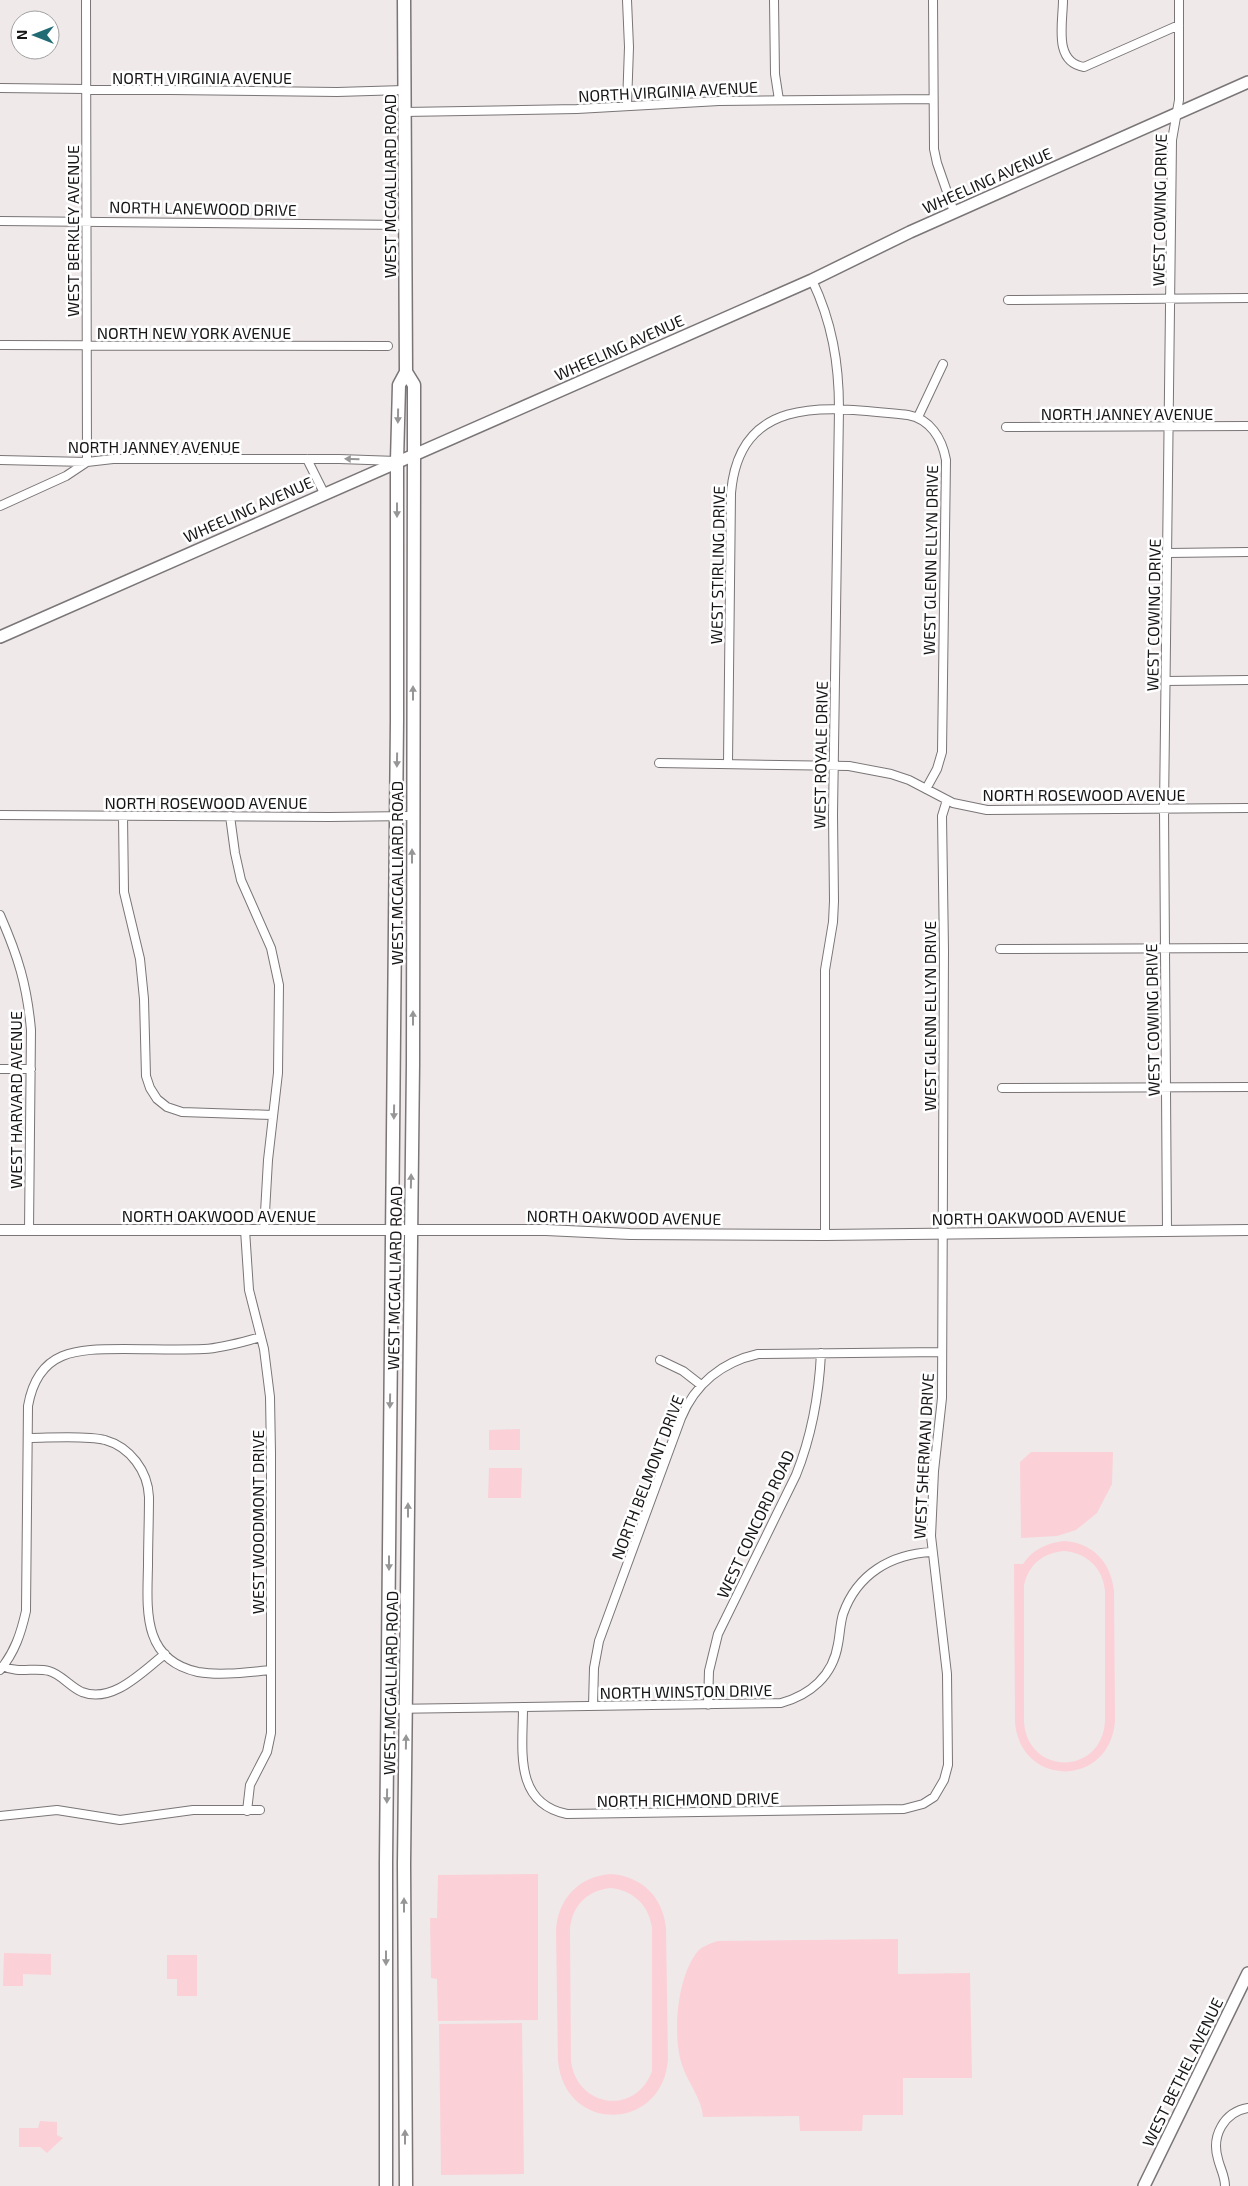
<svg xmlns="http://www.w3.org/2000/svg" width="1248" height="2186" font-family="'Exo 2',sans-serif">
<style>
.green{fill:#fbd1d7;fill-rule:evenodd}
.lines{fill:none;stroke-linecap:round;stroke-linejoin:round}
.minor-casing{stroke:#7a7576;stroke-width:10}
.tertiary-casing{stroke:#7a7576;stroke-width:12}
.secondary-casing{stroke:#7a7576;stroke-width:14}
.primary-casing{stroke:#7a7576;stroke-width:15}
.minor{stroke:#fff;stroke-width:8}
.tertiary{stroke:#fff;stroke-width:10}
.secondary{stroke:#fff;stroke-width:11}
.primary{stroke:#fff;stroke-width:12}
.oneway{fill:#979696}
.labels{text-anchor:middle;dominant-baseline:central;stroke-width:5;stroke-linejoin:round;paint-order:stroke}
.street-label{font-size:16px;fill:#171515;stroke:#fff}
</style>
<rect width="100%" height="100%" fill="#efe9ea"/>
<path class="green" d="M520,1429v21h-31v-20z
M1031,1452h82l-1,32 -15,29 -21,17 -19,6 -36,2 -1,-76z
M489,1468h33l-1,30h-33z
M1064,1541c29,2 47,21 50,50l1,130c-5,67 -95,67 -100,1l-1,-158h9c10,-15 24,-21 41,-23zM1064,1551c23,2 39,17 41,40v130c-3,55 -77,55 -81,1v-137c5,-21 19,-32 40,-34z
M538,1874v146l-100,1 -1,-42 -6,-1 -1,-60h7l1,-43z
M610,1874c32,2 53,23 56,54l2,131c-5,73 -103,75 -110,2l-2,-131c2,-32 23,-53 54,-56zM610,1888c23,2 39,17 42,40v143c-16,45 -75,37 -81,-10l-1,-130c1,-24 16,-40 40,-43z
M898,1939v35l72,-1 2,105h-69v37h-40l-1,16h-62l-1,-15 -96,1c-1,-18 -15,-34 -21,-52 -10,-30 -5,-89 16,-114 5,-5 13,-8 20,-10z
M4,1953l47,1v21l-28,-1v12h-20z
M167,1955h30v41h-20v-17h-10z
M522,2023l2,151 -83,1 -2,-151z
M40,2121l17,1v13l6,3 -16,15 -7,-6h-21v-19h19z"/>
<g class="lines">
<g class="minor-casing">
<path id="minor" d="M774,0l1,74 4,26
M933,0l1,149 3,14 17,49
M1063,0c0,23 -10,62 21,67l95,-42
M0,88l337,4 67,-2
M627,105l2,-58 -2,-47
M404,112l173,-3 142,-8 214,-2
M0,221l405,4
M812,280c20,42 27,83 27,129l-6,406 1,86 -1,21 -8,48v265
M1008,300l240,-2
M0,345l388,1
M918,417l25,-53
M1006,427l242,-1
M307,459l17,34
M0,460l87,2 26,-3h226l58,2
M0,506l66,-30 21,-14 -1,-462
M1168,553l80,-1
M1166,681l82,-1
M659,763l190,3 42,8 18,6 44,23 34,7 261,-2
M728,764l3,-271c9,-103 103,-85 177,-78 22,4 34,23 38,45l-4,292 -5,17 -11,20
M0,815l329,2 83,-1
M123,816l1,76 16,67 4,40 2,77 4,12 7,11 10,8 15,5 91,3
M230,816l5,37 6,27 30,68 8,37 -1,88 -10,87 -4,70
M0,915c18,41 27,70 31,115l-2,200
M1000,949l248,-1
M0,1069h31
M1002,1088l246,-1
M245,1230l4,60 15,59 6,48 1,56v280l-4,19 -17,33 -3,26
M1167,1230l-3,-421 8,-669 7,-40v-100
M660,1360l23,11 18,14
M28,1438c22,0 57,-3 77,2 25,7 43,31 44,57 0,23 -1,46 -1,69 -1,44 -6,94 50,106 23,4 50,0 73,-2
M3,1666c15,8 31,1 46,5 12,3 21,16 33,21 31,12 61,-21 83,-38
M0,1670c15,-18 21,-37 26,-59l2,-205c10,-57 49,-57 96,-57 27,0 54,1 80,0 20,-1 38,-7 57,-12
M708,1705l1,-34 9,-37 78,-159c16,-40 23,-79 25,-122
M593,1706l1,-38 5,-27 82,-223c14,-34 41,-56 77,-64l184,-2
M523,1707c0,42 -10,96 44,107l337,-5 19,-5 11,-7 10,-17 4,-15 -1,-91 -16,-138 3,-65 8,-73 2,-448 -2,-134 5,-16
M388,1709l393,-6c29,-8 52,-27 57,-59 2,-10 2,-20 5,-30 14,-40 48,-60 89,-62
M0,1816l57,-6 63,10 73,-10h67
M1225,2186c0,-10 -5,-18 -7,-27 -7,-23 6,-47 30,-51"/>
</g>
<g class="tertiary-casing">
<path id="tertiary" d="M0,1230h546l84,4 195,1 423,-5"/>
</g>
<g class="secondary-casing">
<path id="secondary" d="M0,637l812,-357 98,-48 338,-150
M1144,2186l104,-213"/>
</g>
<g class="primary-casing">
<path id="primary" d="M386,2186v-323l11,-1143v-259l2,-76 7,-13 -2,-372
M406,2186l-2,-322 9,-800 1,-610v-69l-8,-13"/>
</g>
<use href="#minor" class="minor"/>
<use href="#tertiary" class="tertiary"/>
<use href="#secondary" class="secondary"/>
<use href="#primary" class="primary"/>
</g>
<defs><path id="oneway-solid" d="M-6-.8H1V-3.2L6.5 0L1 3.2V.8H-6Z" transform="scale(1.25)"/></defs>
<g class="oneway">
<use href="#oneway-solid" transform="translate(398 416) rotate(91)"/>
<use href="#oneway-solid" transform="translate(352 459) rotate(-178)"/>
<use href="#oneway-solid" transform="translate(397 510) rotate(90)"/>
<use href="#oneway-solid" transform="translate(413 693) rotate(-90)"/>
<use href="#oneway-solid" transform="translate(397 760) rotate(91)"/>
<use href="#oneway-solid" transform="translate(412 856) rotate(-90)"/>
<use href="#oneway-solid" transform="translate(413 1018) rotate(-90)"/>
<use href="#oneway-solid" transform="translate(394 1112) rotate(91)"/>
<use href="#oneway-solid" transform="translate(411 1181) rotate(-89)"/>
<use href="#oneway-solid" transform="translate(390 1401) rotate(91)"/>
<use href="#oneway-solid" transform="translate(408 1510) rotate(-90)"/>
<use href="#oneway-solid" transform="translate(389 1563) rotate(90)"/>
<use href="#oneway-solid" transform="translate(406 1742) rotate(-89)"/>
<use href="#oneway-solid" transform="translate(387 1796) rotate(91)"/>
<use href="#oneway-solid" transform="translate(404 1905) rotate(-90)"/>
<use href="#oneway-solid" transform="translate(386 1958) rotate(90)"/>
<use href="#oneway-solid" transform="translate(405 2137) rotate(-90)"/>
</g>
<g class="labels">
<g class="street-label">
<text x="202" y="77">NORTH VIRGINIA AVENUE</text>
<text transform="translate(668 91) rotate(-3)">NORTH VIRGINIA AVENUE</text>
<text transform="translate(987 180) rotate(-24)">WHEELING AVENUE</text>
<text transform="translate(389 186) rotate(-90)">WEST MCGALLIARD ROAD</text>
<text transform="translate(203 208) rotate(1)">NORTH LANEWOOD DRIVE</text>
<text transform="translate(1159 210) rotate(-89)">WEST COWING DRIVE</text>
<text transform="translate(72 231) rotate(-90)">WEST BERKLEY AVENUE</text>
<text x="194" y="332">NORTH NEW YORK AVENUE</text>
<text transform="translate(619 347) rotate(-24)">WHEELING AVENUE</text>
<text x="1127" y="413">NORTH JANNEY AVENUE</text>
<text x="154" y="446">NORTH JANNEY AVENUE</text>
<text transform="translate(248 509) rotate(-24)">WHEELING AVENUE</text>
<text transform="translate(930 560) rotate(-89)">WEST GLENN ELLYN DRIVE</text>
<text transform="translate(717 565) rotate(-89)">WEST STIRLING DRIVE</text>
<text transform="translate(1153 615) rotate(-89)">WEST COWING DRIVE</text>
<text transform="translate(820 755) rotate(-89)">WEST ROYALE DRIVE</text>
<text x="1084" y="794">NORTH ROSEWOOD AVENUE</text>
<text x="206" y="802">NORTH ROSEWOOD AVENUE</text>
<text transform="translate(396 873) rotate(-90)">WEST MCGALLIARD ROAD</text>
<text transform="translate(929 1016) rotate(-90)">WEST GLENN ELLYN DRIVE</text>
<text transform="translate(1152 1020) rotate(-91)">WEST COWING DRIVE</text>
<text transform="translate(15 1100) rotate(-90)">WEST HARVARD AVENUE</text>
<text x="219" y="1215">NORTH OAKWOOD AVENUE</text>
<text transform="translate(624 1217) rotate(1)">NORTH OAKWOOD AVENUE</text>
<text transform="translate(1029 1217) rotate(-1)">NORTH OAKWOOD AVENUE</text>
<text transform="translate(394 1278) rotate(-89)">WEST MCGALLIARD ROAD</text>
<text transform="translate(923 1456) rotate(-87)">WEST SHERMAN DRIVE</text>
<text transform="translate(647 1477) rotate(-69)">NORTH BELMONT DRIVE</text>
<text transform="translate(257 1522) rotate(-90)">WEST WOODMONT DRIVE</text>
<text transform="translate(755 1524) rotate(-65)">WEST CONCORD ROAD</text>
<text transform="translate(390 1683) rotate(-89)">WEST MCGALLIARD ROAD</text>
<text transform="translate(686 1691) rotate(-1)">NORTH WINSTON DRIVE</text>
<text transform="translate(688 1799) rotate(-1)">NORTH RICHMOND DRIVE</text>
<text transform="translate(1182 2072) rotate(-64)">WEST BETHEL AVENUE</text>
</g>
</g>
<g transform="translate(35 35) rotate(270)"><circle r="24" fill="#ffffff" stroke="#a2a1a1"/>
<path d="M0-4L9 19L0 12L-9 19Z" fill="#216c74"/>
<text y="-8" font-size="14" font-weight="bold" text-anchor="middle" fill="#171515">N</text>
</g>
</svg>
